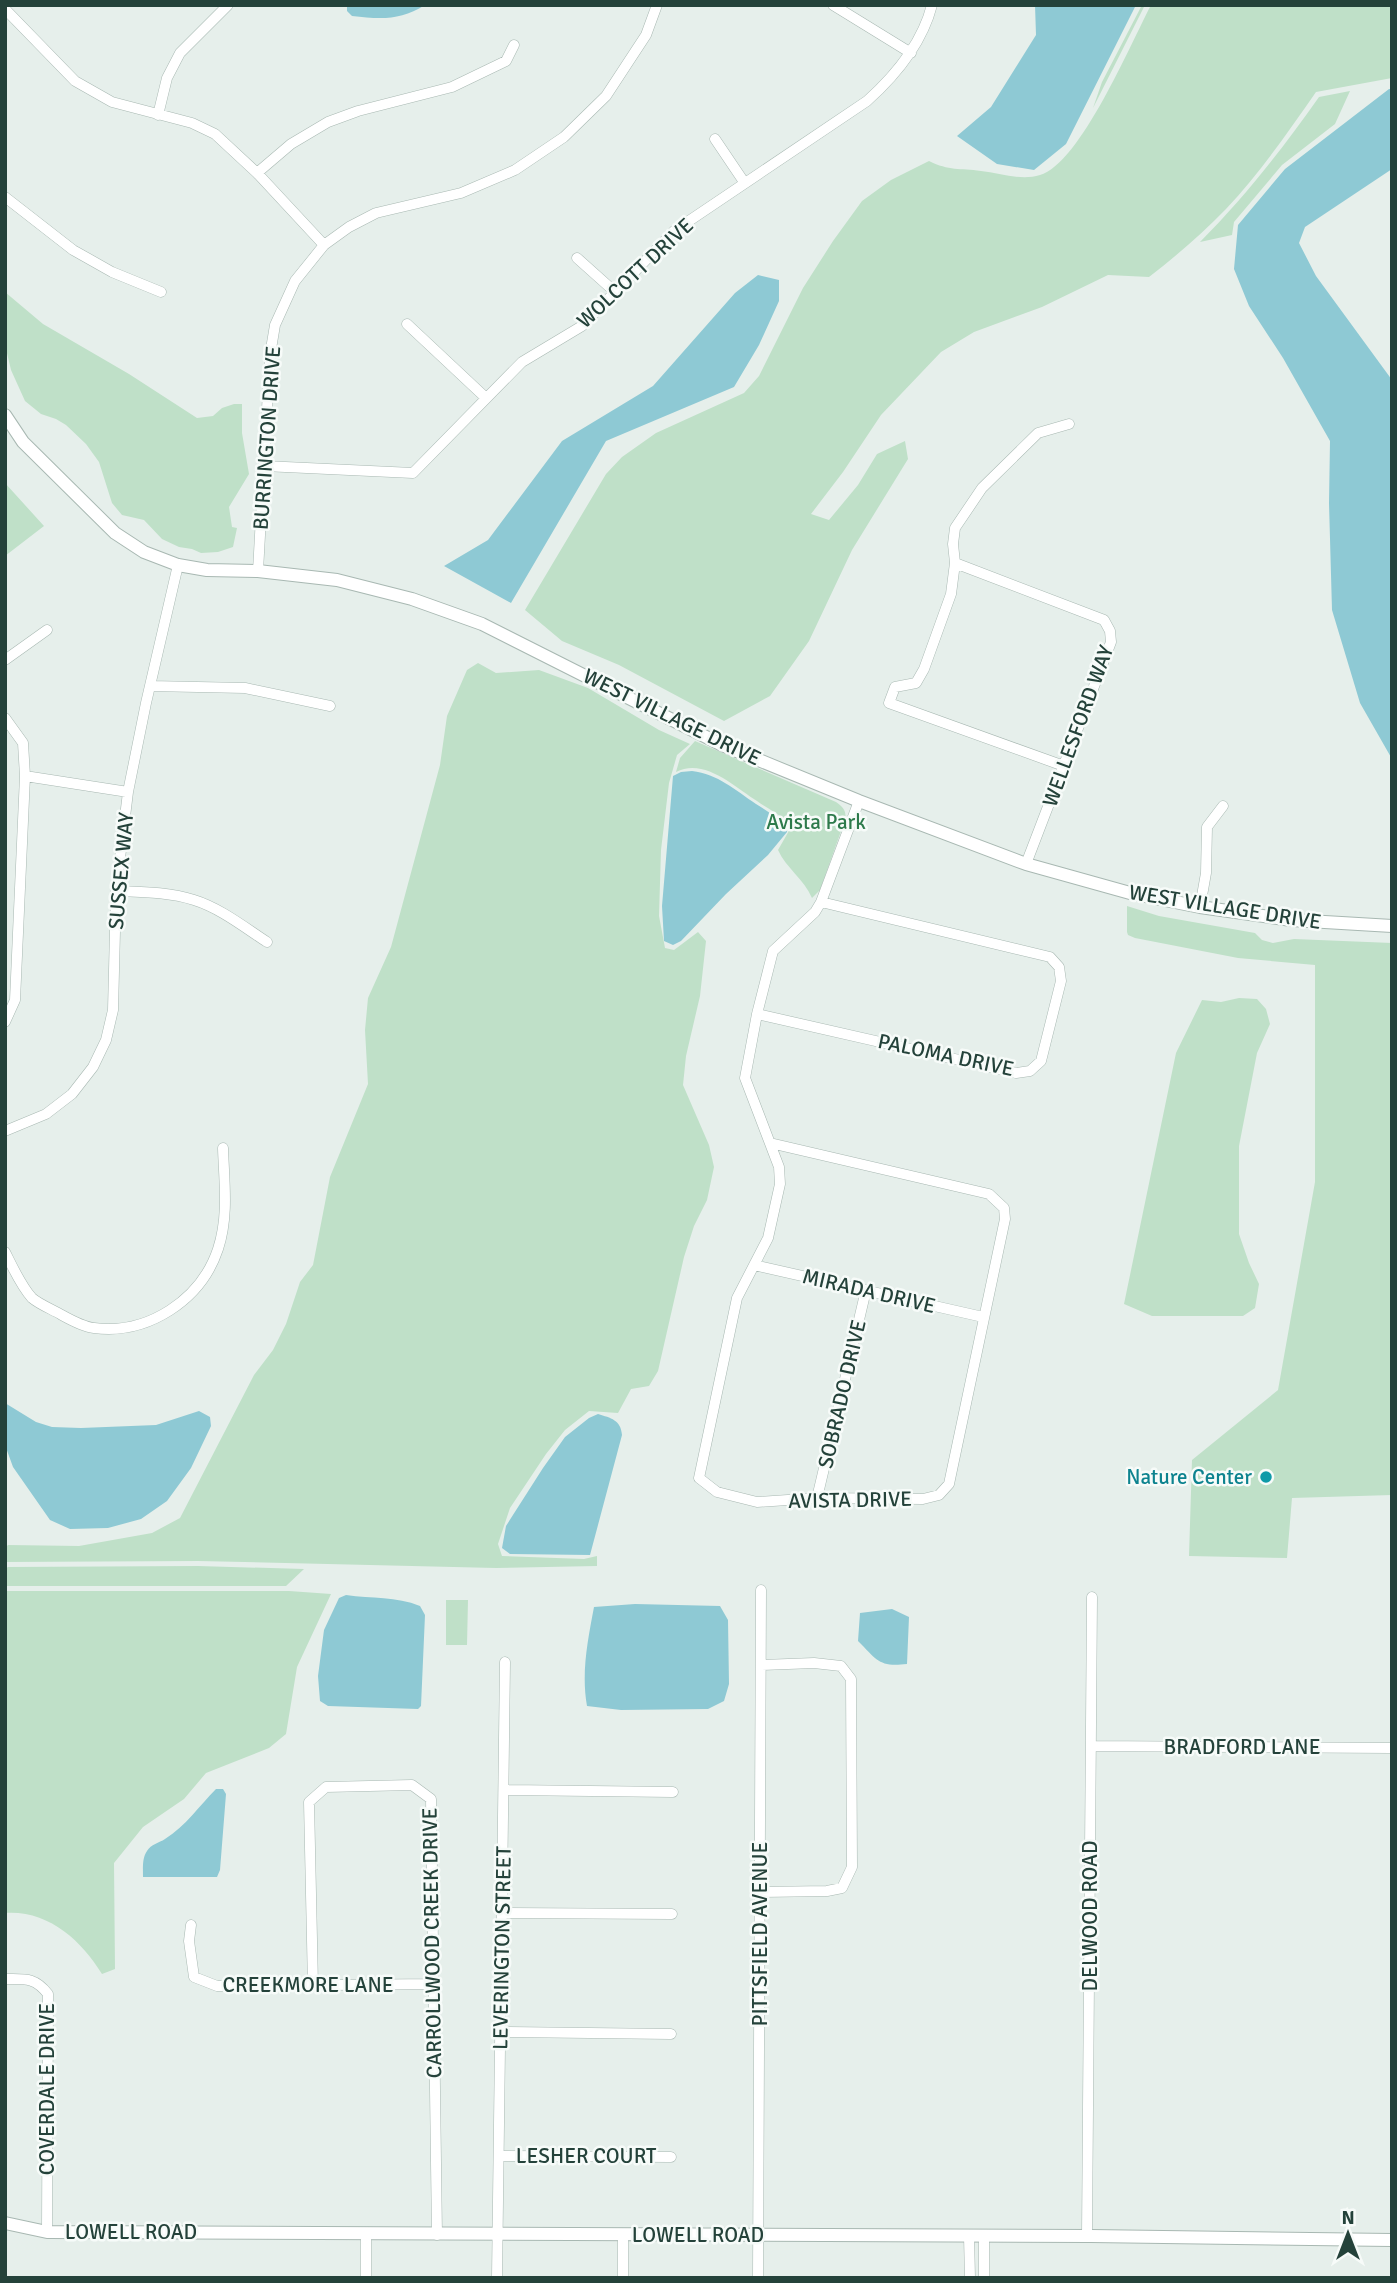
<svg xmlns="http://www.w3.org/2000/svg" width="1397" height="2283" font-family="Signika,sans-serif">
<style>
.green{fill:#bfe0c8}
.water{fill:#8ec9d4}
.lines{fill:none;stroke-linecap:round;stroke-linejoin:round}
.minor-casing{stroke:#a8b8b2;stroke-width:11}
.tertiary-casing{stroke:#a8b8b2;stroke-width:14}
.minor{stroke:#fff;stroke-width:10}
.tertiary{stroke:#fff;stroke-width:12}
.culture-dot{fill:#0f9aa8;stroke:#f7fbf9;stroke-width:2.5}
.labels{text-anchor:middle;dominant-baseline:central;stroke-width:5;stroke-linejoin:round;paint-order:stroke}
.street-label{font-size:21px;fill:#24423a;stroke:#f7fbf9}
.park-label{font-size:21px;fill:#2d7a4b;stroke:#f7fbf9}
.culture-label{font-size:21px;fill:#0d838f;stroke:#f7fbf9;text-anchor:end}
</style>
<rect width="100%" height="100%" fill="#e6efeb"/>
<path class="green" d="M1142,5h3l-52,103 9,-26z
M1151,5h241v73l-76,14c-28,40 -56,81 -90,117 -24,25 -50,47 -77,68l-41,-2 -66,32 -68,25 -33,20 -60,63 -38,57 -32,42 18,6 29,-35 19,-31 28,-13 3,18 -56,91 -43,91 -39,55 -46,25 -105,-56 -57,-24 -37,-31 81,-136 16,-17 34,-24 88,-40 15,-17 44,-88 30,-47 29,-40 29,-21 38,-19c20,10 31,7 52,10 19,2 40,10 59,4 40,-11 91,-132 111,-170z
M1350,91l-15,33 -53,41 -48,57 -2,13 -32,7c45,-45 83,-94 119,-145z
M5,292l38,32 86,50 68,44 16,-2 9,-8 12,-4h8v29l7,41 -20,33 3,20 5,1 -4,19 -15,5 -17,1 -9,-4 -13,-2 -17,-8 -18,-19 -22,-5 -10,-12 -13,-41 -13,-18 -20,-19 -10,-6 -15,-5 -16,-13 -14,-31 -5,-21z
M5,483l39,43 -39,30z
M478,663l18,10 43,-3 49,18 71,42 31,14 -13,11 -8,28 -8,67 -2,66 6,32 9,2 24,-18 8,9 -6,55 -14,60 -3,29 26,60 5,22 -7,33 -13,26 -10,31 -26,114 -9,15 -18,3 -13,24 -29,-2 -24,19 -19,24 -36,54 -12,36 4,12 82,3 13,-3v10l-101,2 -298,-7 -193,1v-14l3,-3 71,1 73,-13 28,-15 74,-143 19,-25 13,-26 14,-42 13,-17 17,-88 38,-93 -3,-54 3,-32 23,-51 49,-182 7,-49 20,-46z
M695,741l141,61c7,5 11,9 9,18l-25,70 -8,8c-8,-19 -26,-30 -34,-48l12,-21 -1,-5 -4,-4c-9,-8 -19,-12 -28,-19 -22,-14 -53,-44 -81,-29l4,-14z
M1127,906l32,10 96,17 7,7 11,3 21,-4 98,4v552l-100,3 -5,60 -98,-2 3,-96 86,-70 37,-208v-217l-77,-7 -103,-20 -7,-3 -1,-3z
M1239,998l18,1 9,10 4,15 -13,29 -18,93v88l10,29 10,21 -4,24 -12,8h-91l-28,-12 52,-251 26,-53 19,2z
M198,1566l106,3 -18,17h-281v-17l3,-2z
M5,1591h284l42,3 -34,73 -11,67 -17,14 -63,25 -22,26 -41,28 -29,36 1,106 -13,5c-21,-34 -54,-64 -97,-61z
M446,1600h22l-1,45h-21z"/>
<path class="water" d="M347,5h78c-25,16 -45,14 -73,11l-5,-5z
M1035,5h101l-70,139 -32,26 -37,-6 -40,-28 34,-29 45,-72z
M1389,89h3v80l-87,58 -6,16 17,33 76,104v379l-32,-56 -28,-93 -3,-107 1,-62 -47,-83 -34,-52 -15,-37 4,-44 47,-56z
M758,275l21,5v21l-20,44 -25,42 -128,54 -95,162 -67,-37 44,-26 74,-99 91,-55 82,-93z
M692,771c26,3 43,19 64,33 11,7 21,13 31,22v6l-19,23 -42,39 -45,47 -8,4 -9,-4 -2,-35 11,-130 8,-4z
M5,1403l31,19 16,5 29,1 75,-3 43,-14 11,6 1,9 -20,42 -24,33 -26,18 -33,9 -38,1 -20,-9 -37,-53 -8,-22z
M598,1414c13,4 23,6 24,21l-32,120 -80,-1 -8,-6 4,-22 37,-58 22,-31 24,-19z
M346,1595c26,4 50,1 74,11l5,9 -4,91 -3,3 -90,-3 -8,-5 -2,-25 6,-46 15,-32z
M635,1604l85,2 8,14 1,64 -5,17 -16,8 -87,1 -34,-4c-6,-33 1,-67 7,-99z
M892,1609l17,8 -2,47c-28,3 -29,-3 -49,-23l2,-28z
M216,1789h7l3,5 -6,76 -3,7h-74c0,-9 -1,-19 4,-26 4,-7 12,-8 18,-12 21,-13 34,-33 51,-50z"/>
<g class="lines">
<g class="minor-casing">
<path id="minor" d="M833,5l78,48
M5,9l70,72 37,21 80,21 23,11 42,39 67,72
M158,115l9,-37 13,-25 48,-48
M715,139l29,43
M257,173l34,-29 37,-22 30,-11 94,-24 54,-26 8,-16
M5,197l68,53 39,22 49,20
M577,258l38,34
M407,324l79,74
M264,466l149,7 109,-111 60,-36 92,-95 193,-130c29,-26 55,-57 65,-96
M955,563l149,57 6,11 1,11 -85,222
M258,571l12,-216 5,-30 20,-44 29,-36 25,-18 27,-14 85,-20 54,-23 49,-33 42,-41 40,-61 11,-30
M5,660l42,-30
M150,686l95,2 85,18
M5,718l18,25 2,33 -10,224 -10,22
M1064,766l-175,-63 6,-16 21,-4 8,-14 27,-75 4,-31 -2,-19 2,-16 27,-40 56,-55 31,-9
M25,776l103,16
M116,891c26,1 53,1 78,9 26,8 50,27 73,42
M1200,907l6,-34 1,-46 16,-21
M757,1014l259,59 14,-2 11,-10 20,-80 -2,-14 -9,-10 -229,-55
M5,1131l41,-17 26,-20 21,-27 13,-27 7,-30 3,-119 12,-99 18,-89 32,-138
M770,1143l219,51 15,14 1,11 -56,265 -10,11 -16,4 -106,-1 -60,4 -40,-10 -18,-14 38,-180 31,-60 12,-54 -1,-17 -34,-89 12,-64 16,-63 42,-39 6,-10 38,-101
M5,1252c7,14 16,34 27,46 7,6 19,11 28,16 9,5 23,13 34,14 54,7 107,-28 124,-79 11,-33 6,-68 5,-101
M754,1265l229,52
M817,1498l49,-208
M1092,1746l300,2
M504,1790l169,2
M760,1892l67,-1 15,-3 10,-21 -1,-188 -10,-13 -27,-3 -53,2
M502,1913l170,1
M191,1925l-2,16 5,36 23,9 217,-2
M5,1979c20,0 30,-2 43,15l-1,238
M313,1986l-4,-184 17,-15 86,-2 19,14 6,436
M501,2032l170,2
M500,2156l171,1
M969,2236l1,42
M984,2236v42
M1087,2236l5,-639
M366,2278v-44
M497,2278l8,-616
M623,2278v-43
M758,2278l3,-688"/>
</g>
<g class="tertiary-casing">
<path id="tertiary" d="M5,415l18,27 92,91 29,19 34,13 29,5 51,1 79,9 75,19 70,25 240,121 137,56 167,63 104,29 70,14 91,13 101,6
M5,2223l42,9 1044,4 301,4"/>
</g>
<use href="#minor" class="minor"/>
<use href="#tertiary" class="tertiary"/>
</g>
<circle class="culture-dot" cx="1266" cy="1477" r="7"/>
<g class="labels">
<g class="street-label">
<text transform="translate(635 273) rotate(-43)">WOLCOTT DRIVE</text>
<text transform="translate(267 438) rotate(-86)">BURRINGTON DRIVE</text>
<text transform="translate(672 717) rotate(26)">WEST VILLAGE DRIVE</text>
<text transform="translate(1078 726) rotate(-70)">WELLESFORD WAY</text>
<text transform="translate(121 871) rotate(-85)">SUSSEX WAY</text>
<text transform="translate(1225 907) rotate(9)">WEST VILLAGE DRIVE</text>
<text transform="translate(946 1055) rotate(12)">PALOMA DRIVE</text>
<text transform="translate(869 1291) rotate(13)">MIRADA DRIVE</text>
<text transform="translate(842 1394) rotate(-77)">SOBRADO DRIVE</text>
<text transform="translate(850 1500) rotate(-1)">AVISTA DRIVE</text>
<text x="1242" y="1747">BRADFORD LANE</text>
<text transform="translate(1090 1916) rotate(-90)">DELWOOD ROAD</text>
<text transform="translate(760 1934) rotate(-90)">PITTSFIELD AVENUE</text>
<text transform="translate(432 1943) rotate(-91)">CARROLLWOOD CREEK DRIVE</text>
<text transform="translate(502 1948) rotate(-89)">LEVERINGTON STREET</text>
<text x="308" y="1985">CREEKMORE LANE</text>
<text transform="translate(47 2089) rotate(-90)">COVERDALE DRIVE</text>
<text x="586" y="2156">LESHER COURT</text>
<text x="131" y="2232">LOWELL ROAD</text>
<text x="698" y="2235">LOWELL ROAD</text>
</g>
<g class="park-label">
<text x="816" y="822">Avista Park</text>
</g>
<g class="culture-label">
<text x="1252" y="1477">Nature Center</text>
</g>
</g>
<rect width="1397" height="2283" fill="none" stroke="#24423a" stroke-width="14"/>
<g transform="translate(1348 2234)" stroke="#f7fbf9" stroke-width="5" paint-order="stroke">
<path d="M0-5L12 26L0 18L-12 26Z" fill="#24423a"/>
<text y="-10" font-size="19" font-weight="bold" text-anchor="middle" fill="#24423a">N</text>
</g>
</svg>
